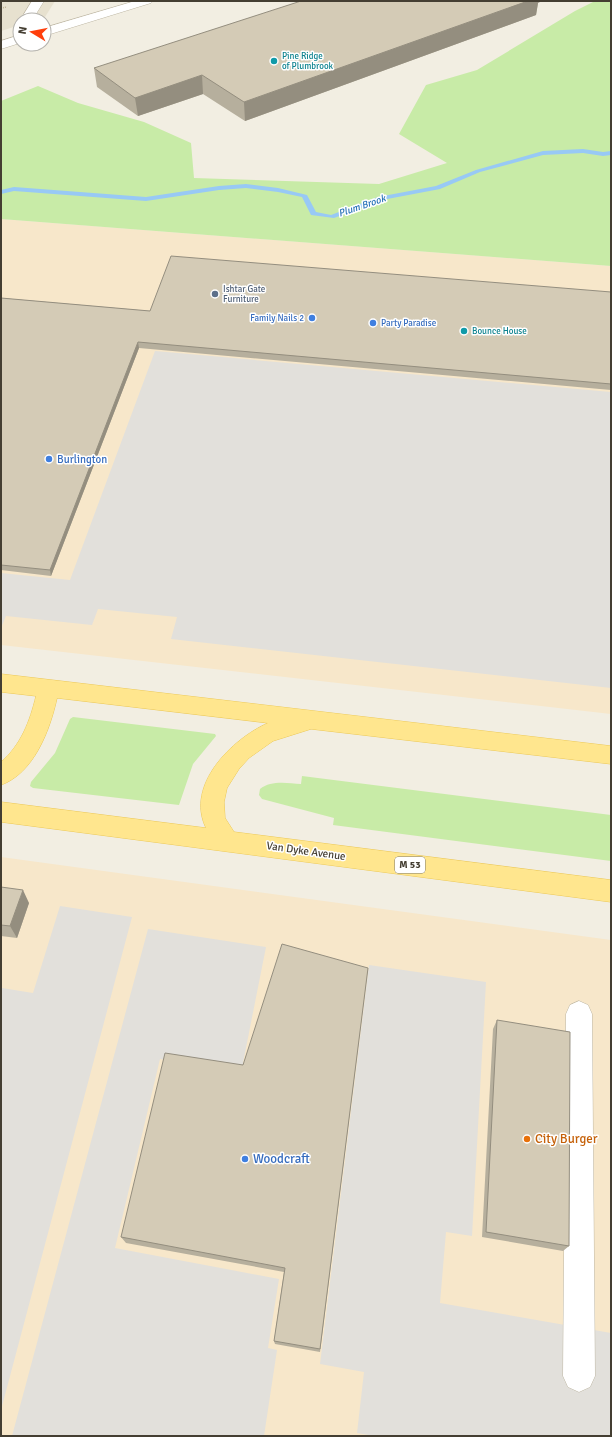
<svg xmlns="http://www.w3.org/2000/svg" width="612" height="1437" font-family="Signika,sans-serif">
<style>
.residential{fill:#e7e1cf}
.commercial{fill:#f7e7ca}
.green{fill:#c8eba7}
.parking{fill:#e2e0db}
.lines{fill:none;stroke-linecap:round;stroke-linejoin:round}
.stream{fill:#98c9f5;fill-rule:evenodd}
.minor-casing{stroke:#beb7a4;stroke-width:1}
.major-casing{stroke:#ecc856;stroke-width:1}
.path{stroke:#c1b494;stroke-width:1.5;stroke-dasharray:1 1;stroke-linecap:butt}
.minor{fill:#fff;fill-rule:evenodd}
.major{fill:#ffe68e;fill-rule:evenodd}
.wall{fill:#b6af9d}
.shaded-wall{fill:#948e7f}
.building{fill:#d4cbb6;stroke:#948e7f}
.culture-dot{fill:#0f9aa8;stroke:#fff;stroke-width:1.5}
.service-dot{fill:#5c6f8a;stroke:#fff;stroke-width:1.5}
.shop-dot{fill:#3f7fe0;stroke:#fff;stroke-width:1.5}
.food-dot{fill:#e8710a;stroke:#fff;stroke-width:1.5}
.labels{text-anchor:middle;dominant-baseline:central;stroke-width:3;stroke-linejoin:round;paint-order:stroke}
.far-culture-label{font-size:9px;fill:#0d838f;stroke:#fff;text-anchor:start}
.far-service-label{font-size:9px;fill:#4e5e75;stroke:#fff;text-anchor:start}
.far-shop-label{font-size:9px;fill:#366cbe;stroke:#fff;text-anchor:end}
.far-water-label{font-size:10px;font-style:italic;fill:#2570b7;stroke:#fff}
.shield{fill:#fff;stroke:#7c7870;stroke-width:1}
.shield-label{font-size:10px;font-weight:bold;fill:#443e32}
.shop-label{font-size:11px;fill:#366cbe;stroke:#fff;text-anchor:start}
.street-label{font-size:11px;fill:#443e32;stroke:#fff}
.near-food-label{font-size:13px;fill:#c56008;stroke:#fff;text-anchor:start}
.near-shop-label{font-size:13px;fill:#366cbe;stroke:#fff;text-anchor:start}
</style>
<rect width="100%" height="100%" fill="#f2eee2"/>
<path class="residential" d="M1,1h54l-10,16 -10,3h-15v5l-19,6z"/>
<path class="commercial" d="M1,219l610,47v448l-610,-69z
M1,857l610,83v496h-610z"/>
<path class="green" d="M595,1h16v265l-610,-47v-118l37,-15 40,17 66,19 47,21 3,35 185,6 68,-21 -48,-29 27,-49 51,-15 98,-59z
M73,717l142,17 1,2 -23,28 -14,41 -146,-17 -3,-2 1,-4 24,-29 15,-34z
M302,776l309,39v46l-278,-36 1,-7 -72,-19 -3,-4 1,-6c11,-9 27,-6 41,-5z"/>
<path class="parking" d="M155,351l456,41v296l-440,-49 6,-22 -79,-8 -6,16 -86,-9 -5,12v-55l69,7z
M60,906l72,11 -131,493v-418l1,-4 31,5z
M148,929l118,18 -25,126 -81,-14 -45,189 164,31 -11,69 9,2 -13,86h-252z
M369,965l117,17 -14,254 -26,-4 -6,71 171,30v103h-237l-17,-3 7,-61 -44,-8z"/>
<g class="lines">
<path class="stream" d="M583,149l20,3 8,-1v4l-8,1 -20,-3 -40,2 -63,17 -40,17 -58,11 -48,18 -23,-3 -9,-18 -24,-5 -32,-4 -27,2 -73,11 -132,-10 -13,3v-4l13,-3 132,10 73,-11 27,-2 32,4 29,7 9,17 15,3 47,-18 58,-11 40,-16 67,-19z"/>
<g class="minor-casing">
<path id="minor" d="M32,1h12l-8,13 5,6h-12l-5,-6z
M135,1h18l-2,2 -107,33v-8z
M20,35v8l-19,6v-8z
M579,1001l9,4 4,9 3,362 -5,11 -11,5 -11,-5 -5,-11 3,-362 4,-9z"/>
</g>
<g class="major-casing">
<path id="major" d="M1,674l610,72v18l-300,-35 -38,12 -24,17 -10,11 -12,19 -3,14 1,16 9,14 377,48v22l-610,-80v-20l205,26c-21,-43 26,-89 62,-105l-211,-25c-7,32 -23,75 -56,87v-23c20,-17 29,-41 35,-66l-35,-4z"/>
</g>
<path class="path" d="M1,8l6,-1"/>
<use href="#minor" class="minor"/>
<use href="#major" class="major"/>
</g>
<path class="wall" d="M538,3l-2,12 -291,106 -42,-27 -65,22 -41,-29 -3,-19z
M611,292v98l-472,-42 -88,228 -50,-6v-272l149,13z
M1,887l28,16 -12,35 -16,-2z
M368,968l-48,384 -45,-8 -1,-3 10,-69 -158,-29 -5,-6 122,-172z
M497,1020l72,226 -6,5 -81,-14 11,-208z"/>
<path class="shaded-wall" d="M524,1h18l-4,2 -2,12 -291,106 -1,-19z
M202,75l1,19 -65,22 -3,-18z
M138,342l1,6 -88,228 -1,-6z
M23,890l6,13 -12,35 -7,-12z"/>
<path class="building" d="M301,1h227l-284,101 -42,-27 -67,23 -41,-30z
M171,256l440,36v92l-473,-42 -88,228 -49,-5v-267l149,13z
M1,887l22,3 -13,36 -9,-1z
M282,944l86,24 -48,381 -46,-8 11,-73 -164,-31 44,-184 78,12z
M497,1020l73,12 -1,214 -83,-14z"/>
<g class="culture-dot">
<circle cx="274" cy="61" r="4"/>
<circle cx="464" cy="331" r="4"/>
</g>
<circle class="service-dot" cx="215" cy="294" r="4"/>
<g class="shop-dot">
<circle cx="312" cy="318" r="4"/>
<circle cx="373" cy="323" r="4"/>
<circle cx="49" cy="459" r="4"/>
<circle cx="245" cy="1159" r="4"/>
</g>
<circle class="food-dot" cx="527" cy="1139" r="4"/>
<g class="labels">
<g class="far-culture-label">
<text x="282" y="56">Pine Ridge<tspan x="282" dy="10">of Plumbrook</tspan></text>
<text x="472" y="331">Bounce House</text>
</g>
<g class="far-service-label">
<text x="223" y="289">Ishtar Gate<tspan x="223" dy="10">Furniture</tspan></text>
</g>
<g class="far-shop-label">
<text x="304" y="318">Family Nails 2</text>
<text x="381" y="323" text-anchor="start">Party Paradise</text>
</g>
<g class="far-water-label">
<text transform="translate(362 206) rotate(-19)">Plum Brook</text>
</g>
<rect class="shield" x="395" y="857" width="30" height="16" rx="3"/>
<g class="shield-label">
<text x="410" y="865">M 53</text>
</g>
<g class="shop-label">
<text x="57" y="459">Burlington</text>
</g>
<g class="street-label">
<text transform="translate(306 851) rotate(8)">Van Dyke Avenue</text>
</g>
<g class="near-food-label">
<text x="535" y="1139">City Burger</text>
</g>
<g class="near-shop-label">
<text x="253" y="1159">Woodcraft</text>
</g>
</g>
<rect width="612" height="1437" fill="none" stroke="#443e32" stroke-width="4"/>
<g transform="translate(32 32) rotate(280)"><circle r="19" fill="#ffffff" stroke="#b4b2ad"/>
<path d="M0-3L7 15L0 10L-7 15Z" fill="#ff3f0c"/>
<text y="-6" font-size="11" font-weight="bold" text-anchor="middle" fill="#443e32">N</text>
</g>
</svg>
